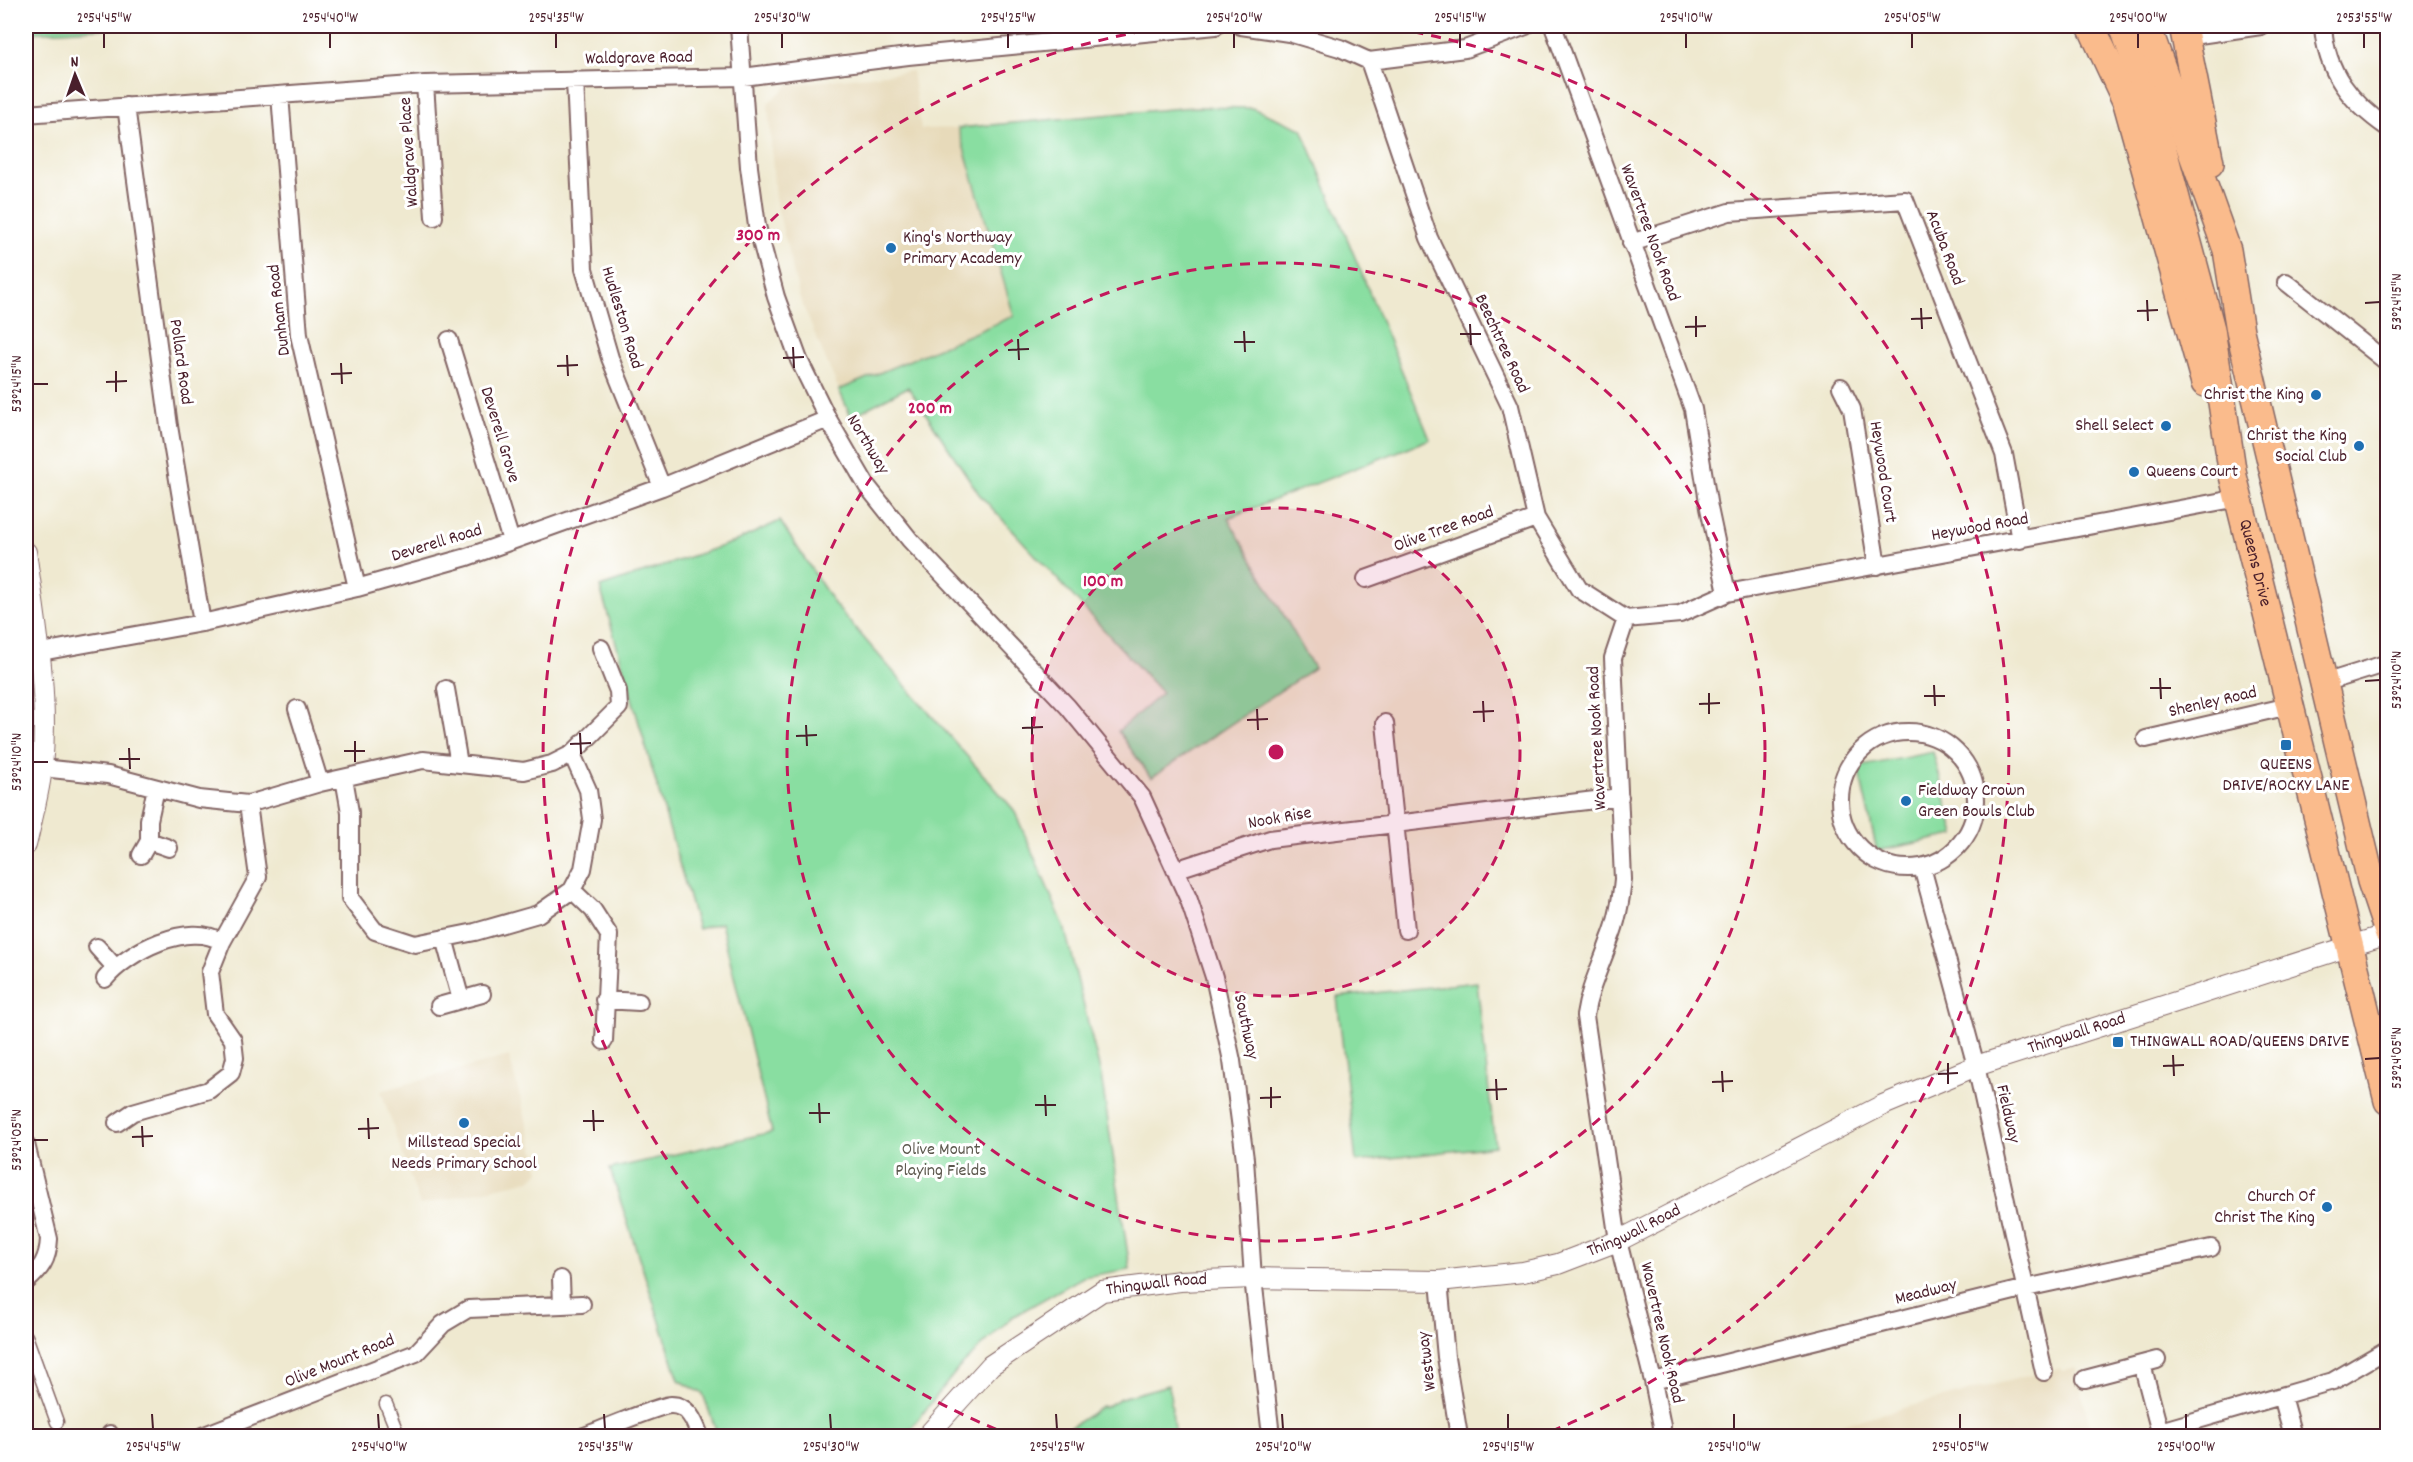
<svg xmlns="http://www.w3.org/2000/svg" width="2413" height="1462" font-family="Dekko,sans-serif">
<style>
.built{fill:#e7daba}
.green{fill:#89dea1;stroke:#6a7e66;stroke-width:1.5}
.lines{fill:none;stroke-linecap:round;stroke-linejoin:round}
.pedestrian-casing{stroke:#846665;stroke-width:15}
.minor-casing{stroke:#846665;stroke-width:20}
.tertiary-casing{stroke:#846665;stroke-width:22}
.trunk-casing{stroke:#846665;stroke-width:30}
.pedestrian{stroke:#fff;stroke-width:12}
.minor{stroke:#fff;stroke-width:16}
.tertiary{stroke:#fff;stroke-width:20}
.trunk{stroke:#fabb8c;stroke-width:27}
.ticks{fill:none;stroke:#4a1f2b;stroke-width:2}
.ring{fill:none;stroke:#c2185b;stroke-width:3;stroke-dasharray:10 8}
.poi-dot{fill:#1f6fb2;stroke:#fff;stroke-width:2}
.labels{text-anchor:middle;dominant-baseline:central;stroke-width:6;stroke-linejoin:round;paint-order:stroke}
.street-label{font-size:18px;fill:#4a1f2b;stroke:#fff}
.poi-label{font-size:18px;fill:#4a1f2b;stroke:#fff;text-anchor:start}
.park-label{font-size:18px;fill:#5d584e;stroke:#fff}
.centre{fill:#c2185b;stroke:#fff;stroke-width:3}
.ring-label{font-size:18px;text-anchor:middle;font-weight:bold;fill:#c2185b;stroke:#fff;stroke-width:6;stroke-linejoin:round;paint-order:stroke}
.neatline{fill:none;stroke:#4a1f2b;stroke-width:2}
.ticks-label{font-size:15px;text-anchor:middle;fill:#4a1f2b}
</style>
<rect width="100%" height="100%" fill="#fff"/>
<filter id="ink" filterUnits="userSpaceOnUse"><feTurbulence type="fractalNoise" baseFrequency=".0167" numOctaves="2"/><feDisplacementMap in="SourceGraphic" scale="12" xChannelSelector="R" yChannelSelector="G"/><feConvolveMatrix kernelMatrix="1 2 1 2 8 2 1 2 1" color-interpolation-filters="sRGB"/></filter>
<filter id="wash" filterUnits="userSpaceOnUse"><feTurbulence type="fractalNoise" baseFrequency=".008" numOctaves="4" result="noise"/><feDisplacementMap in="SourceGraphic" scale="24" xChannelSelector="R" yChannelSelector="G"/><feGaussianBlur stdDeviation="1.35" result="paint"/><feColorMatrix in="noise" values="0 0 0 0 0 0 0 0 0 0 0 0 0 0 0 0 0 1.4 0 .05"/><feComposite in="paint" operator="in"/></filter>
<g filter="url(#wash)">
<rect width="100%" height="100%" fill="#efe9d0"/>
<path class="built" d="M912,71l9,58 37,-1 56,188 -175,74 -39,-91 -25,-101 -7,-95 21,-18z
M509,1056l31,115 -10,9 -110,25 -39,-114z
M2059,1368l2,3 15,-3 16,68h-297z"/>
<path class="green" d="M26,26h121l-121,7z
M1193,107l59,1 50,21 128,310 -202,79 86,150 -163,110 -33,-47 44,-38 -183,-199 -71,-107 -57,30 -12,-27 175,-74 -56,-188z
M780,521l55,84 179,205 50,116 37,149 29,194 -47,8 -71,40 -54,52 -53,67h-187l-15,-42 -24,-14 -69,-211 162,-37 -51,-209 -23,6 -98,-342 134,-45z
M1933,752l22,83 -78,16 -19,-84z
M1477,982l18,164 -139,16 -19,-165z
M1169,1385l6,51h-118l46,-30 1,2 17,-10z"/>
</g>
<g filter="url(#ink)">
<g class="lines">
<g class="pedestrian-casing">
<path id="pedestrian" d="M26,1336l31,86
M386,1404l13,32"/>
</g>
<g class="minor-casing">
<path id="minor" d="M739,26l10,141 8,59 19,71 23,63 29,59 39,67 43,54 158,167 74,90 47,103 25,77 18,84 13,98 8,119 18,158
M1241,26l48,7 51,15 29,13 96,-12 61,-23
M1553,26l140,383 16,99 18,85
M2323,26c3,46 27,76 65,102
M2185,37l76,-11
M1369,61l60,177 81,168 26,112 43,71 47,30
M575,80l9,189 26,89 52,129
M425,84l9,133
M280,95l19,240 58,253
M126,106l43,320 33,197
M26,114l399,-30 318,-7 165,-21 308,-30
M1631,243l98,-31 176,-12 99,254 16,86
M2286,282l102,81
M449,340l62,201
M1841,387l11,22 25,157
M1366,579l170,-61
M41,652l161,-29 155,-35 110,-31 195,-70 166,-68
M2324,683l64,-20
M446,689l13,75
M297,709l23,74
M1385,723l21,207
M1840 800a68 68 0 1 1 136 0a68 68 0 1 1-136 0Z
M2146,739l143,-33
M42,768l66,7 91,24 49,5 72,-21 103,-23 101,11 28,-7 20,-10 47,-47 -1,-16 -17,-43
M344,778l6,34v86l25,33 40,13 60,-12 63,-18 34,-24 11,-21 9,-50 -4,-29 -16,-36
M156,788l-7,32v21l20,7
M141,855l8,-14
M1922,867l54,199 68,306
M1175,870l95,-31 350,-42
M572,890l21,20 16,25 -5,106
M444,938l17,62
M97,947l18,20
M105,979c22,-27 84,-59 117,-37
M604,1000l35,2
M439,1006l43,-12
M117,1123l16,-11 76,-22 22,-17 4,-15 -2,-18 -18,-26 -5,-42 12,-30 36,-65 -10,-73
M26,1144l23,95c-1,21 -8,30 -23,43
M1439,1281l7,76 13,79
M562,1305l20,-1
M2142,1364l19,72
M2085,1379l72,-19
M1653,1381l373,-93 185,-40
M2282,1396l11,40
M2160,1431l173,-50 55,-32
M110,1434l1,2
M202,1436l214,-83 27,-29 25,-15 94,-4 -1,-26
M584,1436c15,-5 75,-31 87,-31 18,0 24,18 29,31
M1661,1436l1,-10 -9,-45 -35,-140 -33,-225c4,-28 16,-50 25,-77 8,-19 11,-39 13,-60l-10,-221 13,-39 54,-5 47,-21 512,-95"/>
</g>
<g class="tertiary-casing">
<g id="tertiary">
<path d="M26,552c10,71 23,144 16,216 -3,25 -10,52 -16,77"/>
<path id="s1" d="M927,1436l64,-71 111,-74 78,-10 73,-3 186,3 84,-9 35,-8 60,-23 265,-136 93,-39 412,-132"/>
</g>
</g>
<g class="trunk-casing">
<g id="trunk">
<path d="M2091,26l36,77 78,280"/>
<path id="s2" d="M2123,26l26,72 62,231 22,147 155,625"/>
<path d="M2147,26l80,224 13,81 131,550 17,51"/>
<path d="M2183,26l27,137"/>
</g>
</g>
<use href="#pedestrian" class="pedestrian"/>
<use href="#minor" class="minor"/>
<use href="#tertiary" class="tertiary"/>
<use href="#trunk" class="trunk"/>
</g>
</g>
<path class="ticks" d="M104,33v15M330,33v15M556,33v15M782,33v15M1008,33v15M1234,33v15M1460,33v15M1686,33v15M1912,33v15M2138,33v15M2364,33v15M2147,300l1,21M2365,303l15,-1M1921,308l1,21M2137,311l21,-1M1696,316v21M1911,319l21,-1M1470,324l1,21M1685,327l21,-1M1244,331l1,21M1460,334h21M1018,339l1,21M1234,342h21M793,347l1,21M1008,350l21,-1M567,355l1,21M783,358l21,-1M341,363l1,21M557,366l21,-1M116,371v21M331,374l21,-1M106,382l21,-1M33,384h15M2160,678l1,21M2365,681l15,-1M1934,685l1,21M2150,688h21M1709,693v21M1924,696h21M1483,701l1,21M1699,704l21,-1M1257,709l1,21M1473,712l21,-1M1032,717v21M1247,720l21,-1M806,725l1,21M1022,728l21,-1M580,733l1,21M796,736l21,-1M355,741v21M570,744l21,-1M129,748l1,21M344,751h21M119,759h21M33,762h15M2173,1055l1,21M2365,1059l15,-1M1948,1063v21M2163,1066l21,-1M1722,1071l1,21M1938,1074l20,-1M1496,1079l1,21M1712,1082l21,-1M1271,1087v21M1486,1090l21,-1M1045,1095l1,21M1260,1098l21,-1M819,1103l1,20M1035,1105h21M593,1110l1,21M809,1113h21M368,1118l1,21M583,1121h21M142,1126l1,21M358,1129l21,-1M132,1137l21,-1M33,1140h15M152,1414l1,15M378,1414l1,15M604,1414l1,15M830,1414l1,15M1056,1414l1,15M1282,1414l1,15M1508,1414v15M1734,1414v15M1960,1414v15M2186,1414v15"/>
<circle cx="1276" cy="752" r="244" fill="#c2185b" fill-opacity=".12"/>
<g class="ring">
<circle cx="1276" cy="752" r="244"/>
<circle cx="1276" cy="752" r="489"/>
<path d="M1013 1436A733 733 0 0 1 1174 26M1378 26A733 733 0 0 1 1539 1436"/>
</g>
<g class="poi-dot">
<circle cx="891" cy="248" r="6"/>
<circle cx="2316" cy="395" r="6"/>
<circle cx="2166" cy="426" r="6"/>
<circle cx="2359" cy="446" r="6"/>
<circle cx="2134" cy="472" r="6"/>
<rect x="2280" y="739" width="12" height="12" rx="3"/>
<circle cx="1906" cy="801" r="6"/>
<rect x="2112" y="1036" width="12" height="12" rx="3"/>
<circle cx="464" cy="1123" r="6"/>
<circle cx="2327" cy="1207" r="6"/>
</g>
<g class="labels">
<g class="street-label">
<text transform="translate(639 59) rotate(-1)">Waldgrave Road</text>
<text transform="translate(410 152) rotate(-94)">Waldgrave Place</text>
<text transform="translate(1649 233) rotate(70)">Wavertree Nook Road</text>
<text transform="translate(1944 248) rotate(69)">Acuba Road</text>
<text transform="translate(280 310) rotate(-97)">Dunham Road</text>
<text transform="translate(621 318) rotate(73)">Hudleston Road</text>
<text transform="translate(1501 344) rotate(65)">Beechtree Road</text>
<text transform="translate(180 362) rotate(82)">Pollard Road</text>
<text transform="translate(499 435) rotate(73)">Deverell Grove</text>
<text transform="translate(867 445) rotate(59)">Northway</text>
<text transform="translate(1882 472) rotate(81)">Heywood Court</text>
<text transform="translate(1980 528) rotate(-10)">Heywood Road</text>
<text transform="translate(1444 530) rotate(-20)">Olive Tree Road</text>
<text transform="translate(437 544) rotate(-17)">Deverell Road</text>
<text stroke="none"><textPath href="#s2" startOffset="554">Queens Drive</textPath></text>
<text transform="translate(2213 703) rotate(-13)">Shenley Road</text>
<text transform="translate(1598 738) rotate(-93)">Wavertree Nook Road</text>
<text transform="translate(1280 819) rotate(-10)">Nook Rise</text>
<text transform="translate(1245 1027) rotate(78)">Southway</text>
<text stroke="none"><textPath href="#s1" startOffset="1256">Thingwall Road</textPath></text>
<text transform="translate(2007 1114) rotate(77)">Fieldway</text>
<text stroke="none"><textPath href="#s1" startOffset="770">Thingwall Road</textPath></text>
<text stroke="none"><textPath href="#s1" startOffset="284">Thingwall Road</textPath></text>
<text transform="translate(1926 1293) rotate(-14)">Meadway</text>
<text transform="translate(1661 1333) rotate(77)">Wavertree Nook Road</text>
<text transform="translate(1428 1361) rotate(-97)">Westway</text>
<text transform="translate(340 1362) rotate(-22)">Olive Mount Road</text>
</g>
<g class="poi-label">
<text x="903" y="238">King's Northway<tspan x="903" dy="21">Primary Academy</tspan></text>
<text x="2304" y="395" text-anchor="end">Christ the King</text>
<text x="2154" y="426" text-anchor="end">Shell Select</text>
<text x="2347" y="436" text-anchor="end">Christ the King<tspan x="2347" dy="21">Social Club</tspan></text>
<text x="2146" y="472">Queens Court</text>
<text x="2286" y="765" text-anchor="middle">QUEENS<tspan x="2286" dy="21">DRIVE/ROCKY LANE</tspan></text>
<text x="1918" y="791">Fieldway Crown<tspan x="1918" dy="21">Green Bowls Club</tspan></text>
<text x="2130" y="1042">THINGWALL ROAD/QUEENS DRIVE</text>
<text x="464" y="1143" text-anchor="middle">Millstead Special<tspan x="464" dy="21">Needs Primary School</tspan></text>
<text x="2315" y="1197" text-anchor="end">Church Of<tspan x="2315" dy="21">Christ The King</tspan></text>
</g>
<g class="park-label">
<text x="941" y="1150">Olive Mount<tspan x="941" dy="21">Playing Fields</tspan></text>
</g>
</g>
<circle cx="1276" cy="752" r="9" class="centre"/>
<g class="ring-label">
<text x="758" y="240">300 m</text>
<text x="930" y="413">200 m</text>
<text x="1103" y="586">100 m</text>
</g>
<rect width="2413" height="1462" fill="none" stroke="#fff" stroke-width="66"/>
<g transform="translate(75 75) rotate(358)" stroke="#ffffff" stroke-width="4.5" paint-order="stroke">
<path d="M0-4.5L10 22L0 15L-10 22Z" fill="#4a1f2b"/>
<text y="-9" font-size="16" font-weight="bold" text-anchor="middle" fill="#4a1f2b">N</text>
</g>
<rect x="33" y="33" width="2347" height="1396" class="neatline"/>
<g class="ticks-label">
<text x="104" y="22">2°54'45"W</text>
<text x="330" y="22">2°54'40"W</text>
<text x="556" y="22">2°54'35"W</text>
<text x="782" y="22">2°54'30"W</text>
<text x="1008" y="22">2°54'25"W</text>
<text x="1234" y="22">2°54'20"W</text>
<text x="1460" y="22">2°54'15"W</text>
<text x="1686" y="22">2°54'10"W</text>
<text x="1912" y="22">2°54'05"W</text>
<text x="2138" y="22">2°54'00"W</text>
<text x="2364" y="22">2°53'55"W</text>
<text transform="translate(2396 302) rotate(-90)" y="5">53°24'15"N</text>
<text transform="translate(16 384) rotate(-90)" y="5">53°24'15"N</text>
<text transform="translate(2396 680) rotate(-90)" y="5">53°24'10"N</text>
<text transform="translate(16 762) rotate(-90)" y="5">53°24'10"N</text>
<text transform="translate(2396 1058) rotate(-90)" y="5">53°24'05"N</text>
<text transform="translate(16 1140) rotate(-90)" y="5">53°24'05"N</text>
<text x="153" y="1451">2°54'45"W</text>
<text x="379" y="1451">2°54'40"W</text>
<text x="605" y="1451">2°54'35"W</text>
<text x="831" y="1451">2°54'30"W</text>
<text x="1057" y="1451">2°54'25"W</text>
<text x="1283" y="1451">2°54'20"W</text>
<text x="1508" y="1451">2°54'15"W</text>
<text x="1734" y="1451">2°54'10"W</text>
<text x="1960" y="1451">2°54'05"W</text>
<text x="2186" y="1451">2°54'00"W</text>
</g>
</svg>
